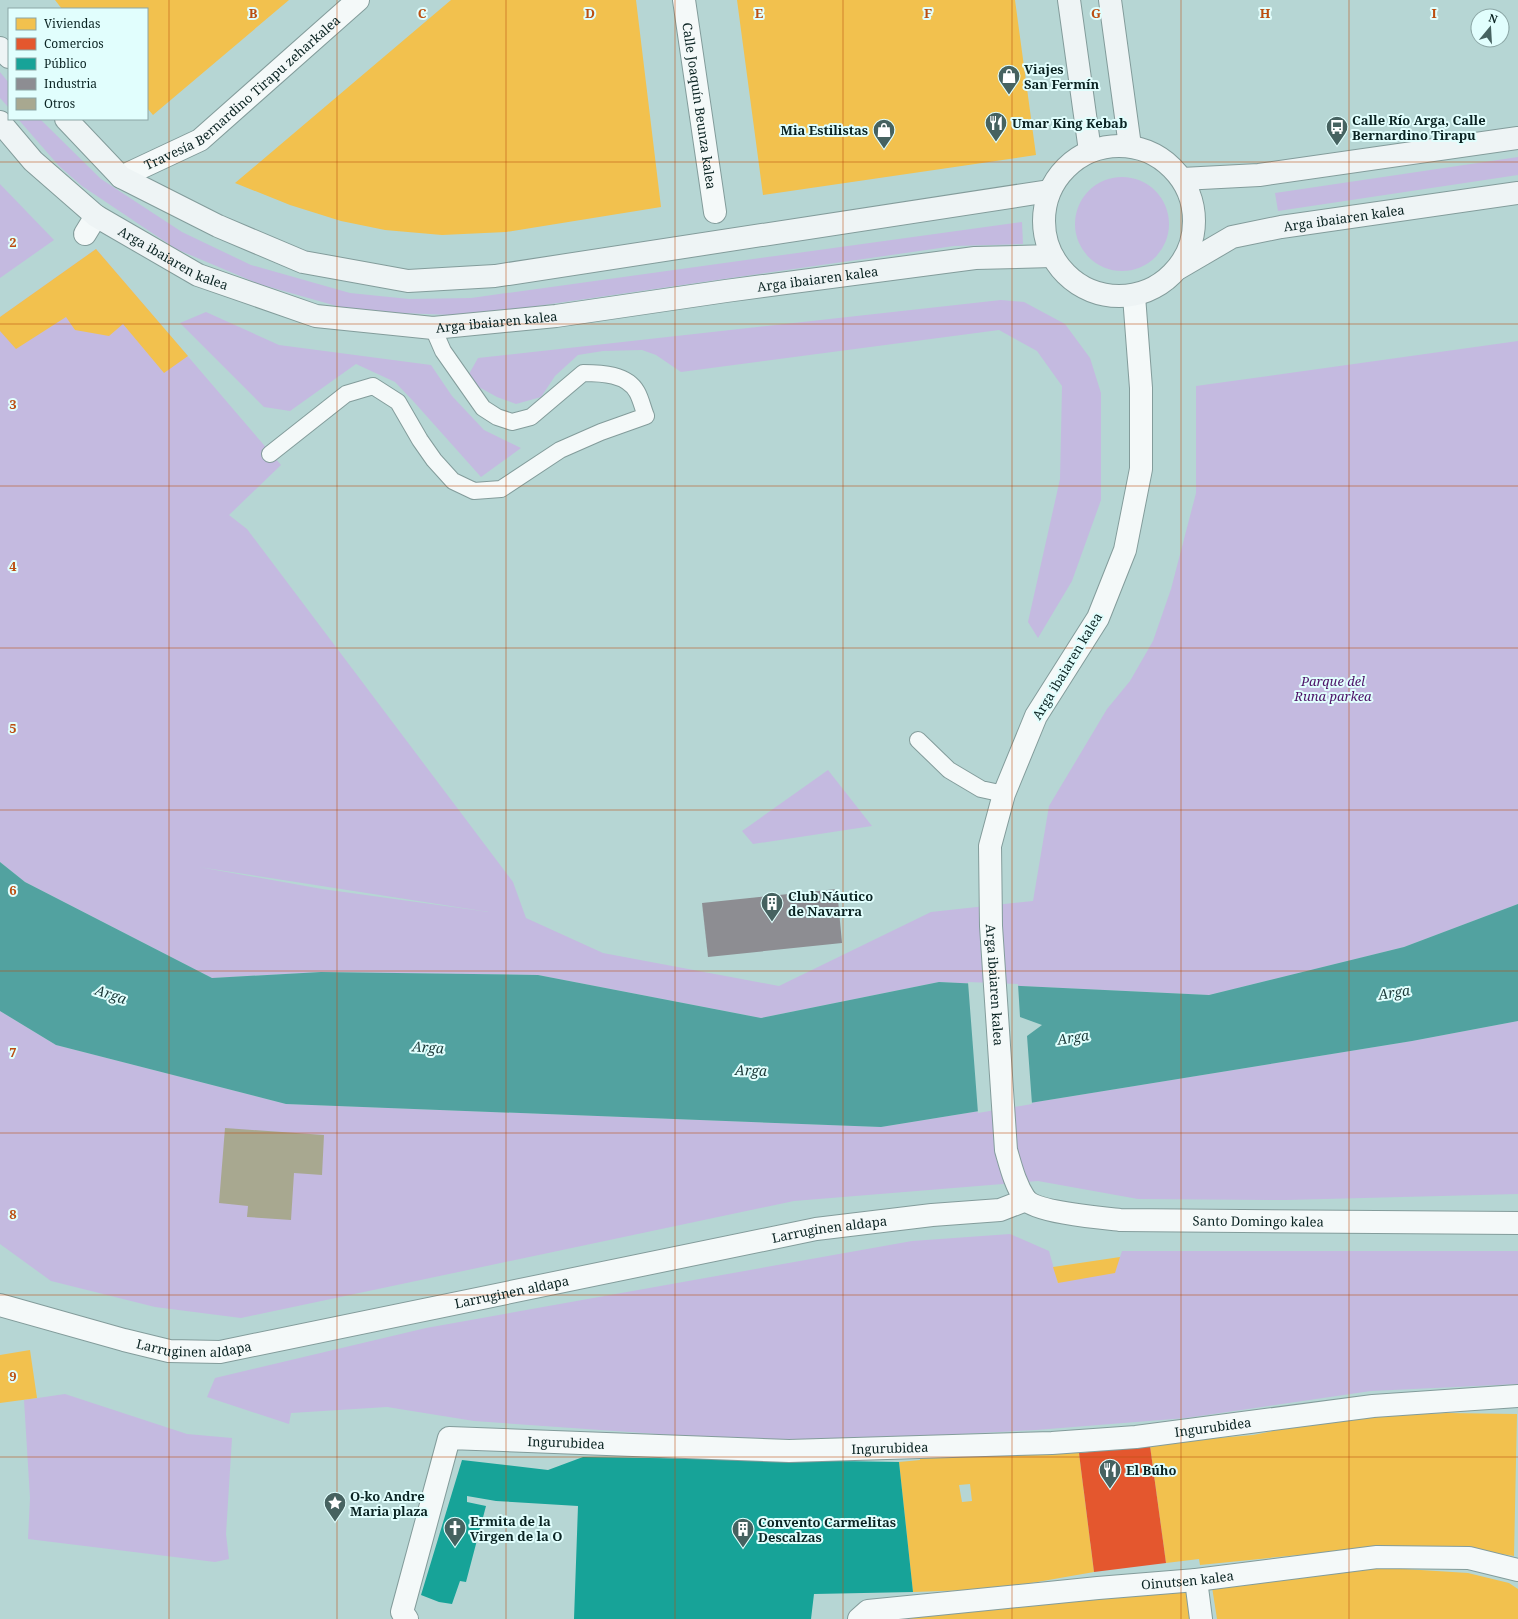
<svg xmlns="http://www.w3.org/2000/svg" width="1518" height="1619" font-family="'Noto Serif',serif">
<style>
.green{fill:#c4bae0;fill-rule:evenodd}
.water{fill:#52a2a0}
.pier{fill:#b6d6d4}
.homes{fill:#f2c14e;fill-rule:evenodd}
.shops{fill:#e4572e}
.public{fill:#17a398}
.industry{fill:#8d8d92}
.building{fill:#a8a890}
.lines{fill:none;stroke-linecap:round;stroke-linejoin:round}
.lane-casing{stroke:#839c9b;stroke-width:18}
.street-casing{stroke:#839c9b;stroke-width:24}
.secondary-casing{stroke:#839c9b;stroke-width:24}
.lane{stroke:#f4f9f9;stroke-width:16}
.street{stroke:#f4f9f9;stroke-width:22}
.secondary{stroke:#eef4f5;stroke-width:22}
.grid{fill:none;stroke:#bc4e10;stroke-width:1;stroke-opacity:0.55}
.labels{text-anchor:middle;dominant-baseline:central;stroke-width:4;stroke-linejoin:round;paint-order:stroke}
.poi-label{font-size:13px;font-weight:bold;fill:#0a2322;stroke:#e1fefd;text-anchor:start}
.street-label{font-size:13px;fill:#0a2322;stroke:#e1fefd}
.park-label{font-size:13px;font-style:italic;fill:#4c1167;stroke:#e1fefd}
.water-label{font-size:14px;font-style:italic;fill:#1b3837;stroke:#e1fefd}
.grid-label{font-size:13px;text-anchor:middle;font-weight:bold;fill:#bc4e10;stroke:#e1fefd;stroke-width:4;stroke-linejoin:round;paint-order:stroke}
</style>
<rect width="100%" height="100%" fill="#b6d6d4"/>
<path class="green" d="M0,72l9,11v25l-9,-10z
M18,119h22l61,60 81,53 69,33 99,28 59,6 62,-1 551,-76 1,22 -69,2 -431,62 -72,7 -50,-2 -61,-6 -81,-23 -83,-35 -94,-63 -23,-20z
M1518,157v18l-240,36 -3,-18z
M1075 224a47 47 0 1 1 94 0a47 47 0 1 1-94 0Z
M0,184l54,56 -54,38z
M96,249l185,216 -52,50 18,14 266,353 13,36 77,35 176,33 152,-74 102,-11 16,-95 58,-97 23,-28 23,-40 18,-52 25,-96v-107l322,-45v563l-114,43 -195,48 -270,-13 -178,36 -223,-43 -217,-3 -109,6 -187,-96 -25,-20v-545zM199,867l290,45 -167,-23z
M1001,300l23,2 41,22 25,34 11,35v107l-29,81 -34,57 -10,-16 32,-143 2,-93 -25,-35 -38,-21 -318,42 -25,-17 -14,-5 -39,1 -25,4 -23,21 -14,21 -25,7 -19,-7 -20,-11 -8,-12 9,-16z
M206,312l73,33 152,20 21,31 32,34 37,18 -40,29 -67,-75 -19,-20 -39,-18 -66,47 -26,-4 -84,-84z
M828,770l44,56 -119,18 -11,-13z
M0,1011l56,34 230,59 595,23 531,-86 106,-20v173l-232,6 -148,-1 -100,-18 -244,20 -553,117 -86,-11 -104,-26 -51,-37z
M1010,1234l39,17 9,32 62,-26 2,-6h396v133l-147,7 -185,27 -150,12 -250,13 -312,-22 -87,-14 -96,6 -2,11 -82,-27 8,-19 211,-50 486,-87z
M65,1394l122,40 45,4 -6,96 3,25 -14,3 -187,-23 2,-41 -6,-98z"/>
<path class="water" d="M0,862l25,20 187,96 109,-6 217,3 223,43 178,-36 270,13 195,-48 114,-43v117l-106,20 -531,86 -595,-23 -230,-59 -56,-34z"/>
<path class="pier" d="M968,982l50,2 2,33 22,8 -15,11 5,68 -54,9z"/>
<path class="homes" d="M55,0h234l-136,115 -6,-7v-99h-85z
M451,0h185l25,207 -155,25 -64,3 -57,-5 -44,-9 -51,-16 -55,-22z
M737,0h278l21,155 -273,40z
M96,249l92,107 -24,17 -41,-49 -14,12 -34,-6 -9,-13 -50,32 -16,-18v-14z
M1120,1257l-5,16 -57,10 -5,-16z
M30,1350l7,48 -37,5v-48z
M1447,1413l70,1 -3,142 -44,-7 -172,6 -98,10 -1,-6 -33,4 -16,-117 33,-5 70,-6 50,-10 60,-8z
M1079,1453l15,119 -74,13 -50,5 -57,2 -14,-130 21,-2v-4zM970,1484l2,17 -10,1 -3,-17z
M1389,1568l79,5 41,10 9,6v30h-301l-5,-32 126,-16z
M1187,1588l5,31h-325z"/>
<path class="shops" d="M1150,1446l16,117 -72,9 -15,-119z"/>
<path class="public" d="M583,1457l316,5 14,130 -99,2 -3,25h-237l4,-113 -82,-5 -29,-5v6l19,4 -20,76 -6,-1 -8,23 -13,-2 -18,-7 41,-135 86,10z"/>
<path class="industry" d="M837,889l5,54 -134,14 -6,-54z"/>
<path class="building" d="M225,1128l99,7 -2,40 -28,-2 -3,47 -44,-3 1,-11 -29,-3z"/>
<g class="lines">
<g class="lane-casing">
<path id="lane" d="M270,454l76,-60 27,-8 25,16 22,38 14,20 19,21 21,10 27,-2 59,-39 41,-18 45,-16c-3,-7 -5,-17 -9,-24 -10,-18 -35,-19 -54,-19l-52,44 -19,5 -15,-5 -14,-9 -40,-57 -10,-23
M918,740l31,30 32,19 23,5"/>
</g>
<g class="street-casing">
<g id="street">
<path id="s1" d="M684,0l31,212"/>
<path id="s2" d="M121,177l79,-37 158,-140"/>
<path d="M85,234l11,-18"/>
<path id="s3" d="M1134,296l7,92v81l-16,81 -27,68 -62,98 -32,78 -14,52 1,80 15,224c5,17 9,34 19,49 10,13 77,19 95,21l398,3"/>
<path id="s4" d="M0,1305l124,35 45,11 51,1 596,-123 116,-14 68,-5 26,-10"/>
<path d="M1196,1580l5,39"/>
<path id="s5" d="M407,1619l-5,-7 47,-174 340,13 263,-8 84,-6 237,-31 145,-10"/>
<path id="s6" d="M859,1619l9,-8 230,-23 98,-8 181,-23 92,1 49,12"/>
</g>
</g>
<g class="secondary-casing">
<g id="secondary">
<path d="M1069,0l21,151"/>
<path d="M1110,0l20,146"/>
<path d="M0,48l9,9"/>
<path d="M66,119l55,58 97,49 85,36 105,19 87,-5 554,-85"/>
<path id="s7" d="M0,122l33,39 63,55 102,59 118,41 117,12 123,-12 170,-25 249,-33 77,-2"/>
<circle cx="1119" cy="221" r="75"/>
<path d="M1182,179l77,-4 259,-37"/>
<path id="s8" d="M1179,268l53,-31 49,-10 237,-34"/>
</g>
</g>
<use href="#lane" class="lane"/>
<use href="#street" class="street"/>
<use href="#secondary" class="secondary"/>
</g>
<path class="grid" d="M169,0v1619M337,0v1619M506,0v1619M675,0v1619M843,0v1619M1012,0v1619M1181,0v1619M1349,0v1619M0,162h1518M0,324h1518M0,486h1518M0,648h1518M0,810h1518M0,971h1518M0,1133h1518M0,1295h1518M0,1457h1518"/>
<defs>
<g id="shop-pin" transform="scale(1.15)"><path d="M0 17L-7.5 6A9.5 9.5 0 1 1 7.5 6Z" fill="#466260" stroke="#e1fefd"/><path d="M-5-2.5h2.3a2.7 3.5 0 0 1 5.4 0H5L5.5 6h-11ZM-1.5-2.5h3a1.5 2.3 0 0 0-3 0Z" fill="#fff"/></g>
<g id="restaurant-pin" transform="scale(1.15)"><path d="M0 17L-7.5 6A9.5 9.5 0 1 1 7.5 6Z" fill="#466260" stroke="#e1fefd"/><path d="M-5-6h1v4h1v-4h1v4h1v-4h1v5L-1.5 .5V6h-2V.5L-5-1ZM5-6V6H3V1.5H1.5Q1.5-4 5-6Z" fill="#fff"/></g>
<g id="bus-pin" transform="scale(1.15)"><path d="M0 17L-7.5 6A9.5 9.5 0 1 1 7.5 6Z" fill="#466260" stroke="#e1fefd"/><path d="M-5-6H5V4H4V6H2V4H-2V6H-4V4H-5ZM-3.5-4V0h7V-4ZM-3.5 1.2v1.5H-2V1.2ZM2 1.2v1.5H3.5V1.2Z" fill="#fff"/></g>
<g id="building-pin" transform="scale(1.15)"><path d="M0 17L-7.5 6A9.5 9.5 0 1 1 7.5 6Z" fill="#466260" stroke="#e1fefd"/><path d="M-4-6H4V6H1V3H-1V6H-4ZM-2.5-4.3h1.7v1.8h-1.7ZM.8-4.3h1.7v1.8H.8ZM-2.5-1h1.7V.8h-1.7ZM.8-1h1.7V.8H.8Z" fill="#fff"/></g>
<g id="sight-pin" transform="scale(1.15)"><path d="M0 17L-7.5 6A9.5 9.5 0 1 1 7.5 6Z" fill="#466260" stroke="#e1fefd"/><path d="M0-6L1.8-2.2L6-1.7L2.9 1.2L3.7 5.4L0 3.3L-3.7 5.4L-2.9 1.2L-6-1.7L-1.8-2.2Z" fill="#fff"/></g>
<g id="church-pin" transform="scale(1.15)"><path d="M0 17L-7.5 6A9.5 9.5 0 1 1 7.5 6Z" fill="#466260" stroke="#e1fefd"/><path d="M-1.2-6h2.4v3.5h3.3v2.4h-3.3V6h-2.4V-.1h-3.3v-2.4h3.3Z" fill="#fff"/></g>
</defs>
<g fill-rule="evenodd">
<use href="#shop-pin" x="1009" y="76"/>
<use href="#restaurant-pin" x="996" y="123"/>
<use href="#bus-pin" x="1337" y="127"/>
<use href="#shop-pin" x="884" y="130"/>
<use href="#building-pin" x="772" y="903"/>
<use href="#restaurant-pin" x="1110" y="1470"/>
<use href="#sight-pin" x="335" y="1503"/>
<use href="#church-pin" x="455" y="1528"/>
<use href="#building-pin" x="743" y="1529"/>
</g>
<g class="labels">
<g class="poi-label">
<text x="1024" y="69">Viajes<tspan x="1024" dy="15">San Fermín</tspan></text>
<text x="1352" y="120">Calle Río Arga, Calle<tspan x="1352" dy="15">Bernardino Tirapu</tspan></text>
<text x="1012" y="123">Umar King Kebab</text>
<text x="868" y="130" text-anchor="end">Mia Estilistas</text>
<text x="788" y="896">Club Náutico<tspan x="788" dy="15">de Navarra</tspan></text>
<text x="1126" y="1470">El Búho</text>
<text x="350" y="1496">O-ko Andre<tspan x="350" dy="15">Maria plaza</tspan></text>
<text x="470" y="1521">Ermita de la<tspan x="470" dy="15">Virgen de la O</tspan></text>
<text x="758" y="1522">Convento Carmelitas<tspan x="758" dy="15">Descalzas</tspan></text>
</g>
<g class="street-label">
<text stroke="none"><textPath href="#s2" startOffset="149">Travesía Bernardino Tirapu zeharkalea</textPath></text>
<text stroke="none"><textPath href="#s1" startOffset="107">Calle Joaquín Beunza kalea</textPath></text>
<text stroke="none"><textPath href="#s8" startOffset="175">Arga ibaiaren kalea</textPath></text>
<text stroke="none"><textPath href="#s7" startOffset="223">Arga ibaiaren kalea</textPath></text>
<text stroke="none"><textPath href="#s7" startOffset="883">Arga ibaiaren kalea</textPath></text>
<text stroke="none"><textPath href="#s7" startOffset="559">Arga ibaiaren kalea</textPath></text>
<text transform="translate(1067 666) rotate(-59)">Arga ibaiaren kalea</text>
<text stroke="none"><textPath href="#s3" startOffset="722">Arga ibaiaren kalea</textPath></text>
<text stroke="none"><textPath href="#s3" startOffset="1177">Santo Domingo kalea</textPath></text>
<text stroke="none"><textPath href="#s4" startOffset="848">Larruginen aldapa</textPath></text>
<text stroke="none"><textPath href="#s4" startOffset="524">Larruginen aldapa</textPath></text>
<text stroke="none"><textPath href="#s4" startOffset="200">Larruginen aldapa</textPath></text>
<text stroke="none"><textPath href="#s5" startOffset="954">Ingurubidea</textPath></text>
<text stroke="none"><textPath href="#s5" startOffset="306">Ingurubidea</textPath></text>
<text stroke="none"><textPath href="#s5" startOffset="630">Ingurubidea</textPath></text>
<text stroke="none"><textPath href="#s6" startOffset="333">Oinutsen kalea</textPath></text>
</g>
<g class="park-label">
<text x="1333" y="681">Parque del<tspan x="1333" dy="15">Runa parkea</tspan></text>
</g>
<g class="water-label">
<text transform="translate(1394 992) rotate(-8)">Arga</text>
<text transform="translate(111 994) rotate(18)">Arga</text>
<text transform="translate(1073 1037) rotate(-8)">Arga</text>
<text transform="translate(428 1047) rotate(4)">Arga</text>
<text transform="translate(751 1070) rotate(2)">Arga</text>
</g>
</g>
<g class="grid-label">
<text x="253" y="18">B</text>
<text x="422" y="18">C</text>
<text x="590" y="18">D</text>
<text x="759" y="18">E</text>
<text x="928" y="18">F</text>
<text x="1096" y="18">G</text>
<text x="1265" y="18">H</text>
<text x="1434" y="18">I</text>
<text x="13" y="247">2</text>
<text x="13" y="409">3</text>
<text x="13" y="571">4</text>
<text x="13" y="733">5</text>
<text x="13" y="895">6</text>
<text x="13" y="1057">7</text>
<text x="13" y="1219">8</text>
<text x="13" y="1381">9</text>
</g>
<rect x="8" y="8" width="140" height="112" fill="#e1fefd" stroke="#8ba6a5"/>
<rect x="16" y="18" width="20" height="12" fill="#f2c14e" stroke="#8ba6a5"/>
<text x="44" y="28" font-size="12" fill="#0a2322">Viviendas</text>
<rect x="16" y="38" width="20" height="12" fill="#e4572e" stroke="#8ba6a5"/>
<text x="44" y="48" font-size="12" fill="#0a2322">Comercios</text>
<rect x="16" y="58" width="20" height="12" fill="#17a398" stroke="#8ba6a5"/>
<text x="44" y="68" font-size="12" fill="#0a2322">Público</text>
<rect x="16" y="78" width="20" height="12" fill="#8d8d92" stroke="#8ba6a5"/>
<text x="44" y="88" font-size="12" fill="#0a2322">Industria</text>
<rect x="16" y="98" width="20" height="12" fill="#a8a890" stroke="#8ba6a5"/>
<text x="44" y="108" font-size="12" fill="#0a2322">Otros</text>
<g transform="translate(1490 28) rotate(18)"><circle r="19" fill="#e1fefd" stroke="#8ba6a5"/>
<path d="M0-3L7 15L0 10L-7 15Z" fill="#466260"/>
<text y="-6" font-size="11" font-weight="bold" text-anchor="middle" fill="#0a2322">N</text>
</g>
</svg>
